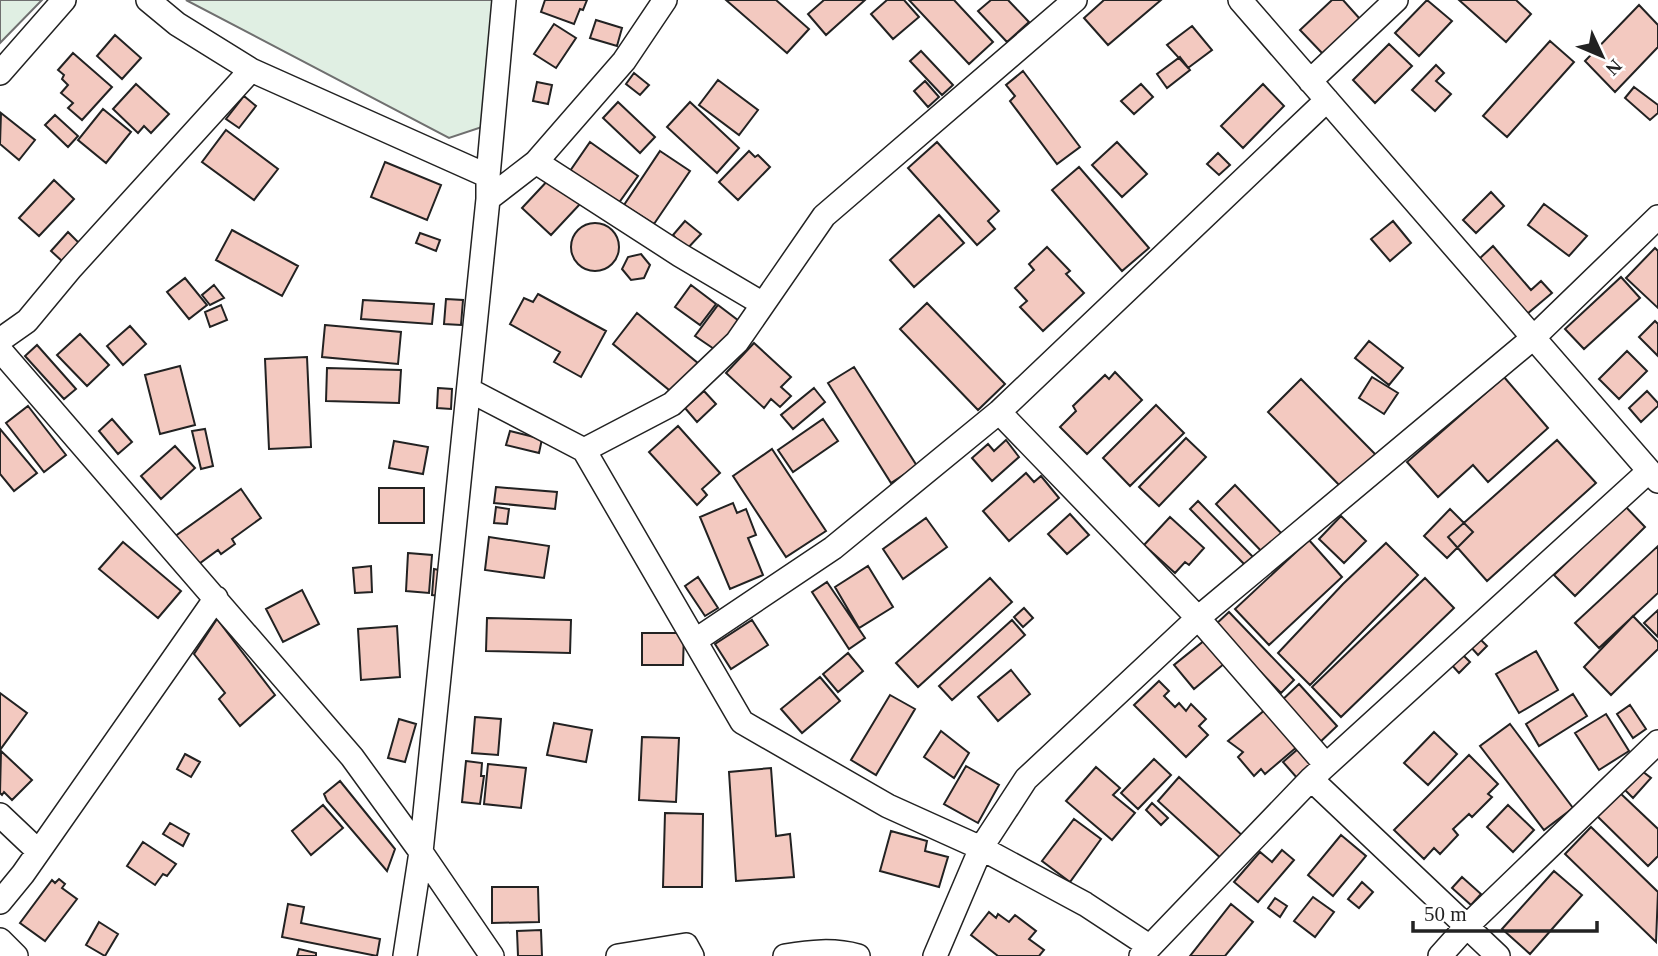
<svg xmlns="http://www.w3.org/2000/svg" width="1658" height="956" font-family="Georgia,serif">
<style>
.green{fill:#e0efe3;stroke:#6f6f6f;stroke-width:2}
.building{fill:#f3c9c0;stroke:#222;stroke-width:2}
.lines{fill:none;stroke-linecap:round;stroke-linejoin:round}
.street-casing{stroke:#222;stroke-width:26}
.street{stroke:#fff;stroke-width:23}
</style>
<rect width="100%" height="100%" fill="#fff"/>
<path class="green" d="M0,0h42l-42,43z
M186,0h315l-16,126 -36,12z"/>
<path class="building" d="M545,0h42l-4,10 -3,-1 -6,15 -33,-12z
M726,0h50l33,29 -22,24z
M824,0h41l-39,35 -18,-21z
M887,0h17l15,17 -26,22 -22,-25z
M909,0h45l39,42 -24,22z
M991,0h17l21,22 -22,20 -29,-31z
M1104,0h57l-53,45 -24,-27z
M1332,0h11l17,19 -37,35 -23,-24z
M1427,0l25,21 -33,35 -24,-23z
M1459,0h57l15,14 -25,28z
M1639,5l19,20v22l-43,45 -30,-31z
M596,20l26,8 -5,18 -27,-8z
M554,24l22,14 -20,30 -22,-14z
M1192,26l20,24 -24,18 -21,-23z
M115,35l26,23 -19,21 -25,-23z
M1550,41l24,21 -67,75 -24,-21z
M1389,44l23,22 -37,37 -22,-23z
M921,51l32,34 -11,10 -32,-34z
M73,53l39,34 -30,33 -14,-12 5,-5 -12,-10 7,-8 -6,-6 2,-4 -6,-5z
M1180,57l10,13 -23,18 -10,-14z
M1436,65l8,8 -8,8 15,13 -16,17 -23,-21z
M1023,71l57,76 -23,17 -47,-63 5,-5 -9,-11z
M634,73l15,12 -9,10 -14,-11z
M718,80l40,30 -19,25 -40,-30z
M925,81l14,16 -11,10 -14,-16z
M537,82l15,3 -4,19 -15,-3z
M136,84l33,30 -18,19 -7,-7 -6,7 -25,-24z
M1141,84l12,13 -19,17 -13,-13z
M1263,84l21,22 -41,42 -22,-22z
M1634,87l24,18v8l-8,7 -25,-22z
M244,96l12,10 -17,22 -13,-9z
M618,102l37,35 -15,16 -37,-35z
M690,102l49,46 -22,25 -50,-46z
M103,109l28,23 -25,31 -28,-23z
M1,113l34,27 -16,20 -19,-16z
M55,115l23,21 -10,11 -23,-22z
M226,130l52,39 -24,31 -52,-38z
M590,142l48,34 -20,28 -48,-33z
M937,142l62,69 -11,10 7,8 -18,16 -69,-77z
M1117,142l30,32 -25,23 -30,-32z
M660,151l30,20 -36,53 -30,-19z
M749,151l6,6 3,-2 12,12 -32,33 -19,-18z
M1218,153l12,12 -11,10 -12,-11z
M385,162l56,23 -14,35 -56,-23z
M1079,167l70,81 -27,23 -70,-81z
M551,177l29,27 -29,31 -29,-27z
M54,180l20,19 -35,37 -20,-18z
M1491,192l13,14 -28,27 -13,-13z
M1544,204l43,32 -18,20 -41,-31z
M939,215l25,28 -50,44 -24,-27z
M685,221l16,13 -15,16 -13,-15z
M1393,221l18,22 -21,18 -19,-22z
M571 247a24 24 0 1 1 48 0a24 24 0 1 1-48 0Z
M232,230l66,36 -16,30 -66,-36z
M68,232l11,11 -17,18 -11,-10z
M420,233l20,7 -4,11 -20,-8z
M1493,246l38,44 10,-9 11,12 -25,21 -48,-55z
M1047,247l23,24 -4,3 18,19 -41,38 -23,-24 7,-6 -12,-13 19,-18 -5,-6z
M1655,248l3,3v57l-32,-30z
M641,254l9,11 -6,13 -13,2 -9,-11 6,-12z
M1621,277l19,21 -56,51 -19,-20z
M185,278l22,27 -18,14 -22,-27z
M214,285l10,13 -14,7 -8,-10z
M691,285l25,19 -16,21 -25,-18z
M538,294l68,37 -25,46 -27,-15 6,-10 -50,-28 14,-26 9,4z
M446,299l17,1 -2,25 -17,-1z
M363,300l71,4 -2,20 -71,-5z
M927,303l78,81 -27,26 -78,-81z
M221,305l6,15 -17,7 -5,-15z
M718,305l21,16 -22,30 -22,-15z
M637,313l62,51 -25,30 -61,-50z
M1655,321l3,3v32l-19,-19z
M325,325l76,7 -3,32 -76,-7z
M130,326l16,18 -23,21 -16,-19z
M80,334l29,31 -22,21 -30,-31z
M1369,341l34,27 -14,17 -34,-27z
M754,343l37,34 -10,10 10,9 -11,11 -9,-8 -7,9 -38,-35z
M37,345l39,44 -12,10 -39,-43z
M1627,351l20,20 -28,28 -20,-20z
M307,357l4,90 -42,2 -4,-90z
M180,366l15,59 -35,9 -15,-59z
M854,367l63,99 -26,17 -63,-100z
M327,368l74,2 -2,33 -73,-2z
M1115,372l27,28 -55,54 -27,-27 16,-16 -3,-5 32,-31 4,4z
M1372,377l26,16 -14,21 -25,-16z
M1504,377l44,51 -60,54 -15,-17 -35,32 -31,-35z
M1301,379l77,78 -34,33 -76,-78z
M438,388l14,1 -1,20 -14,-1z
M814,388l11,14 -32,27 -12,-14z
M704,391l12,13 -19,18 -12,-14z
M1647,391l11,12v3l-17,16 -12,-14z
M1156,405l28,28 -54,53 -27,-28z
M28,406l38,49 -22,17 -38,-49z
M112,419l20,23 -14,12 -19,-23z
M823,419l15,22 -45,31 -15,-22z
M678,426l42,47 -18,16 5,6 -10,10 -48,-53z
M0,429l37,44 -23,18 -14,-17z
M205,429l8,37 -12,3 -9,-38z
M510,431l32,8 -3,14 -33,-8z
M1186,438l20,19 -47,49 -20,-19z
M1006,440l13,17 -27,24 -20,-23 16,-14 6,7z
M1557,440l39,43 -109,98 -39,-44z
M394,441l34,6 -5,27 -34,-6z
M175,446l20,22 -34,31 -20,-23z
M772,449l54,82 -40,26 -53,-81z
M1026,473l8,9 7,-6 18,22 -50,43 -26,-30z
M1235,485l50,52 -19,19 -50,-52z
M496,487l61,5 -2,17 -61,-6z
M379,488h45v35h-45z
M241,489l20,29 -29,21 3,5 -14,10 -3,-4 -22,16 -22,-29z
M1198,501l58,59 -8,8 -58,-59z
M733,503l4,10 9,-4 10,26 -8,3 15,37 -33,14 -30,-72z
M1625,506l20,21 -70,69 -21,-21z
M496,507l13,2 -2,15 -13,-1z
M1450,509l23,23 -26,26 -23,-22z
M1070,514l19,21 -22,19 -19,-20z
M1341,516l25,25 -22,22 -25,-24z
M1170,517l34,31 -15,17 -4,-3 -10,11 -31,-28z
M926,518l21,29 -44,32 -20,-30z
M489,537l60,9 -5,32 -59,-8z
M1309,540l33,37 -73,68 -34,-36z
M123,542l58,49 -23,27 -59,-49z
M1386,543l32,32 -108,110 -32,-32 65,-69z
M1658,546v47l-59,55 -24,-25z
M408,553l24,2 -3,38 -23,-2z
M371,566l1,26 -17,1 -2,-25z
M868,566l25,41 -34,21 -24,-41z
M434,569l10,2 -3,25 -9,-1z
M698,577l20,31 -13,8 -20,-30z
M990,578l22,24 -94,85 -22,-24z
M1425,578l29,30 -113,109 -29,-30z
M827,582l38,56 -16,11 -37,-57z
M302,590l17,34 -36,18 -17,-33z
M1024,608l9,10 -10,9 -9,-10z
M1658,610v27l-14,-14z
M1229,612l65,68 -13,13 -66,-68z
M1633,616l25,26v7l-47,46 -27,-28z
M487,618l84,2 -1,33 -84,-2z
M217,619l58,76 -35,31 -21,-27 6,-6 -31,-39z
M752,620l16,25 -37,24 -16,-25z
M1012,620l13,15 -73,65 -13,-14z
M397,626l3,51 -39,3 -3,-51z
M642,633h42l-1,32h-41z
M1478,637l9,9 -9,9 -9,-10z
M1205,640l20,23 -31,26 -20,-24z
M1536,651l22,39 -39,23 -23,-39z
M848,653l15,18 -25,21 -15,-18z
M1461,653l9,9 -11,11 -9,-10z
M1011,670l19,24 -32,27 -20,-24z
M820,677l20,24 -38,32 -21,-24z
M1159,681l10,10 -5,5 11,11 4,-4 7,8 5,-7 15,15 -7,7 9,9 -22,22 -52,-52z
M1299,684l38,42 -20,19 -38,-42z
M0,693l27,20 -27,37z
M1573,694l14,22 -48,30 -13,-22z
M890,695l25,14 -39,66 -25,-15z
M1630,705l16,24 -13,9 -16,-24z
M1266,709l32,37 -33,28 -4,-5 -7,7 -16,-19 5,-5 -15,-11z
M1606,714l23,37 -30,19 -24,-37z
M475,717l26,2 -3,36 -26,-2z
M399,719l17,5 -11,38 -17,-4z
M554,723l38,7 -6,32 -39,-7z
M1510,724l63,84 -29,22 -64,-84z
M941,731l28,22 -15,25 -30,-21z
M1434,732l23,22 -29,31 -24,-22z
M642,737l37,1 -3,64 -37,-2z
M1298,749l14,17 -14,13 -15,-17z
M1,751l31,29 -20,20 -8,-8 -2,3 -2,-2z
M185,754l15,8 -9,15 -14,-8z
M1469,755l29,29 -10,10 4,3 -20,20 -3,-3 -16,15 5,6 -18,19 -6,-6 -10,11 -30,-29z
M1154,759l17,16 -33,34 -17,-16z
M466,761l16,2 -1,13h3l-4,28 -18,-2z
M488,764l38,4 -5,40 -37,-4z
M966,766l33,19 -21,38 -34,-19z
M1096,767l24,21 -7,7 22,18 -23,27 -46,-39z
M771,768l5,68 14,-2 4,43 -58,4 -7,-109z
M1642,771l9,7 -18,20 -8,-8z
M1179,777l66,61 -21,23 -66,-60z
M340,781l55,68 -8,22 -60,-70 -3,-7z
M1619,792l39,37v27l-10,10 -52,-51z
M1152,803l16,15 -7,7 -15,-15z
M323,805l20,23 -32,27 -19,-24z
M1508,805l26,25 -21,22 -26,-25z
M665,813l38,1 -1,73h-39z
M1074,819l27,20 -31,43 -28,-21z
M170,823l19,11 -6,12 -20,-12z
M1591,827l67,65 -2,50 -91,-88z
M891,831l36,10 -2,10 23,6 -9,30 -59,-16z
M1341,835l25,21 -33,40 -25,-21z
M143,842l33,22 -9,12 -4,-2 -8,11 -28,-19z
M1282,850l12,10 -36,42 -24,-20 26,-30 12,10z
M1554,871l28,24 -52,59 -28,-25z
M1462,877l19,17 -10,11 -19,-17z
M59,879l6,5 -3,4 15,11 -32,42 -25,-18 32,-43 3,3z
M1362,882l11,10 -14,16 -11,-9z
M492,887h46l1,35 -47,1z
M1313,897l21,15 -19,25 -21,-16z
M1275,898l12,8 -7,11 -12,-9z
M288,904l16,3 -3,16 79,16 -3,17 -95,-19z
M1231,904l22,18 -28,34h-35z
M989,912l7,6 2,-4 11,8 6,-7 21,16 -7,8 15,11 -5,6h-41l-27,-21z
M99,922l19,12 -13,22 -19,-11z
M541,930l1,26h-24l-1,-25z
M299,949l17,4v3h-19z"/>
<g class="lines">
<g class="street-casing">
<path id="street" d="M148,0l29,24 74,46
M1240,0l418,481
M0,73l64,-73
M1310,81l86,-81
M536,162l144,93 83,49
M488,199l48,-37 88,-101 41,-61
M0,340l27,-19 44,-53 180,-198 237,106
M0,350l352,407 69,95 71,104
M469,390l115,60 158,272 146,84 93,42 104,56 64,42
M999,412l199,206 128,147
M584,450l88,-46 65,-62 87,-126 251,-216
M696,640l137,-92 166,-136 328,-312
M1311,779l187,177
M0,815l38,36
M0,902l23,-28 193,-276
M0,940l16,16
M405,956l16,-104 67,-653v-23l16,-176
M618,956l68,-11 6,11
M785,956c25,-4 48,-7 73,0
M935,956l46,-108 45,-69 172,-161 335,-280 125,-121
M1141,956l170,-177 338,-308
M1440,956l26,-29 192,-185"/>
</g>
<use href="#street" class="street"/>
</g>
<g transform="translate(1602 56) rotate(134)" stroke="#ffffff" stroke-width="5" paint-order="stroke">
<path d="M0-5L12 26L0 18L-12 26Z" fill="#222222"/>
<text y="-10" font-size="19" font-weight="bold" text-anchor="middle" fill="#222222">N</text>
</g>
<path d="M1413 921v10h184v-10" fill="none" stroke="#222222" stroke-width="3.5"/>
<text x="1424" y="921" font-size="21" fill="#222222" stroke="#ffffff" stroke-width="5" paint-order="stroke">50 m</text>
</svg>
